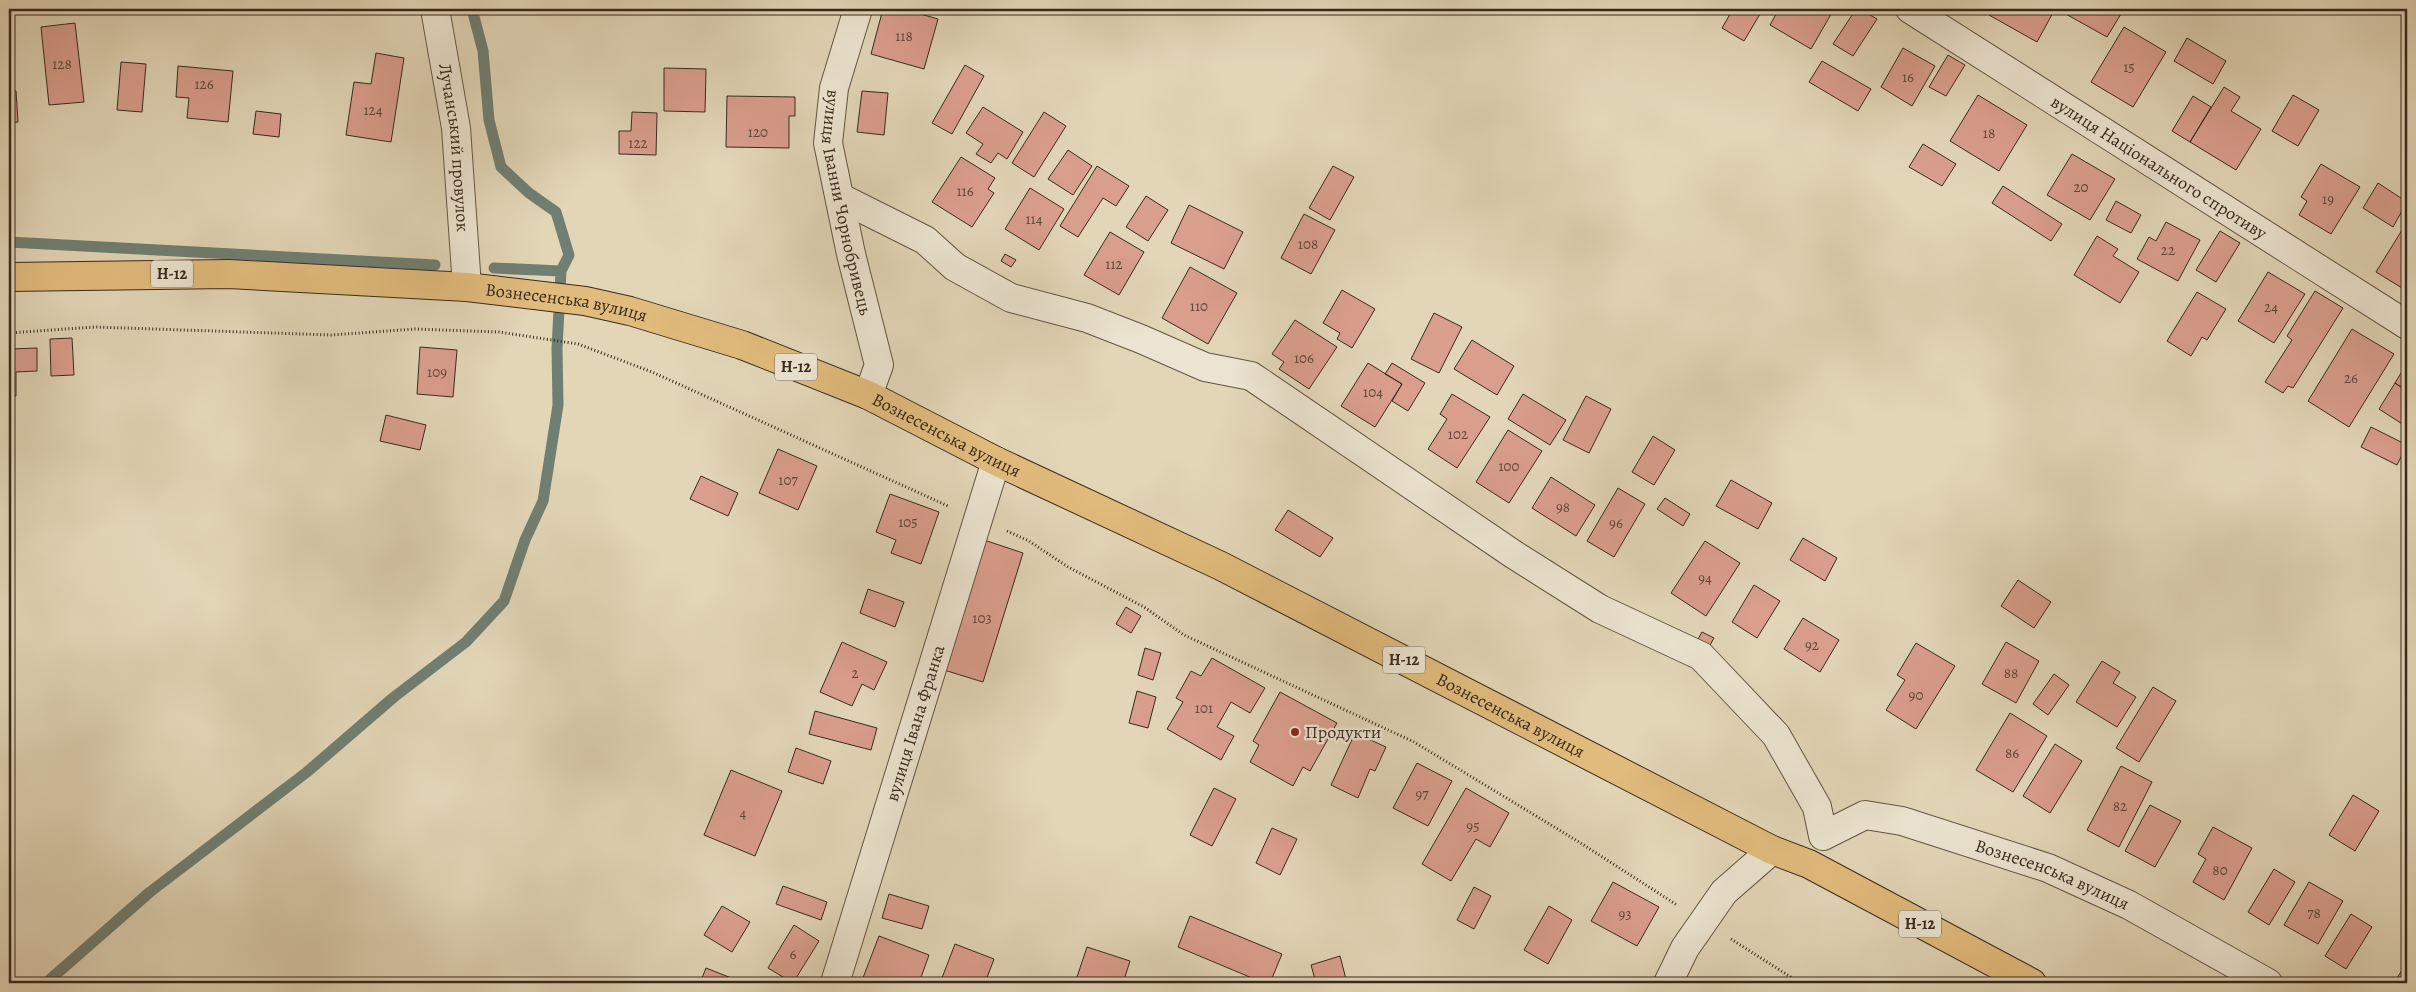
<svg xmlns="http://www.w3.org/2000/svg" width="2416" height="992" font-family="Alegreya,serif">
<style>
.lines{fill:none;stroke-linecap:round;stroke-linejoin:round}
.stream{stroke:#707f73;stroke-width:11}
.building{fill:#da9e8d;stroke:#38291e}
.street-casing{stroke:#625444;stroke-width:30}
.primary-casing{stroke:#38291e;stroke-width:30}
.path{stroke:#38291e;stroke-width:3;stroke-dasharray:1 2.5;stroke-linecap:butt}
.street{stroke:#ece4d0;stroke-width:28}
.primary{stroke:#e1bb7c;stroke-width:28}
.poi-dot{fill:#8f2418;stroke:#ece4d0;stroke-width:2}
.labels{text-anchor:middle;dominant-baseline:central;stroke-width:4.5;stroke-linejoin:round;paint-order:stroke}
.number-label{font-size:15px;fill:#60463a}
.shield{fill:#ece4d0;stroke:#6e6153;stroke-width:1}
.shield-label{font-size:16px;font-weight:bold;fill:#38291e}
.street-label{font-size:18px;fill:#38291e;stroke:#ece4d0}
.poi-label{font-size:18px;fill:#38291e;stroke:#ece4d0;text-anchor:start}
</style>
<rect width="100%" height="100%" fill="#e2d6b7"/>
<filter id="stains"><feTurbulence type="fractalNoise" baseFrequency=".004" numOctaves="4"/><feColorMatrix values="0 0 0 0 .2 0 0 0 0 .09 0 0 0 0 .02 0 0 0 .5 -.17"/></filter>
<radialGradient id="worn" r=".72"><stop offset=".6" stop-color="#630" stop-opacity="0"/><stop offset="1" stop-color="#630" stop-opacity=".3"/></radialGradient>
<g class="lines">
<path class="stream" d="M9,242l426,23
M494,268l67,3
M46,983l104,-91 157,-120 87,-75 72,-55 38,-41 21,-61 18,-39 15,-96 -1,-57 4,-77 8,-16 -13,-43 -27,-19 -28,-26 -12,-47 -6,-69 -11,-42"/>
</g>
<path class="building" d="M883,9h20l35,10 -14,50 -53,-15z
M1733,9h30l-19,32 -22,-13z
M1779,9h55l-23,40 -41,-24z
M1856,9h4l17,10 -24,37 -20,-12z
M1993,9h62l-18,33 -48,-27z
M2067,9h57l-17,28 -43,-24z
M75,23l9,79 -35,3 -8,-78z
M2124,27l42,25 -33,55 -42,-25z
M2187,38l39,23 -13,23 -39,-23z
M1903,48l32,18 -23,40 -31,-19z
M376,53l28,5 -13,84 -45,-7 8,-53 17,2z
M1948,55l17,10 -19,31 -17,-9z
M1822,61l49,28 -13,22 -49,-29z
M121,62l25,2 -4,48 -25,-2z
M965,65l19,11 -32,58 -20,-11z
M178,66l55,5 -5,51 -41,-4 2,-20 -13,-1z
M664,68l42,1 -1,43 -41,-1z
M2224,87l16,10 -9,14 30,18 -25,41 -46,-28z
M9,91h7l2,31 -9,1z
M862,91l26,2 -4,42 -27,-3z
M1978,95l49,30 -28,46 -49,-30z
M2293,95l26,15 -21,36 -26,-15z
M727,96l68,1v19h-6v32l-63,-1z
M2193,96l18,11 -21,35 -18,-11z
M983,107l40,25 -16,27 -9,-6 -7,10 -15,-9 7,-10 -17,-11z
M256,111l25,3 -2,23 -26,-3z
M632,112l25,1 -1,42 -37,-1v-23h12z
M1044,112l22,14 -32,51 -22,-14z
M1923,144l33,20 -14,22 -33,-19z
M1068,150l24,16 -19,29 -25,-16z
M2072,154l43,25 -25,41 -43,-25z
M961,157l34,21 -7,11 6,4 -22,34 -40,-25z
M2321,164l39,23 -29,47 -32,-19 8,-14 -6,-4z
M1097,166l32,20 -13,20 -13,-8 -25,39 -18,-11z
M1333,166l21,11 -24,43 -21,-12z
M2378,183l29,19 -14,25 -30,-19z
M2003,186l59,38 -11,17 -59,-38z
M1030,188l34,21 -25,41 -34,-21z
M1146,196l22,14 -20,31 -22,-14z
M2116,201l25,14 -10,18 -25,-13z
M1189,205l54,27 -19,37 -53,-26z
M1304,214l31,16 -24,44 -30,-16z
M2166,222l34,18 -22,41 -41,-22 12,-22 7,4z
M2407,222v69l-31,-19z
M2220,231l20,12 -24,39 -20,-12z
M1110,232l34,20 -25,43 -35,-20z
M2097,236l21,13 -5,7 26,16 -19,31 -46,-28z
M1005,254l11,6 -5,7 -10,-6z
M1190,267l47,26 -29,51 -46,-26z
M2268,272l37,22 -31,49 -36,-22z
M1342,290l33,19 -23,39 -15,-9 3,-6 -17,-10z
M2315,291l28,17 -50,80 -5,-2 -5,7 -18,-11 27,-42 -5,-4z
M2197,292l29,17 -19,31 -5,-3 -11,19 -24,-15z
M1434,313l28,14 -23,46 -28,-14z
M1295,320l42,27 -28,42 -30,-20 5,-7 -12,-8z
M2352,329l42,25 -45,73 -41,-26z
M72,338l2,37 -23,1 -1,-37z
M1472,340l42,26 -17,29 -43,-26z
M420,347l37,3 -4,47 -36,-3z
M37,348v23l-21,1v24h-7v-47z
M1368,363l34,21 -27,43 -34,-21z
M1392,363l33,20 -17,28 -16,-10 10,-17 -17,-10z
M2407,363v28l-12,-8z
M2395,383l12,8v36l-28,-18z
M1452,394l38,23 -33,51 -29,-19 19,-30 -7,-5z
M1523,394l43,26 -16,25 -42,-26z
M1586,396l25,13 -22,44 -26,-13z
M386,415l40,10 -6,25 -40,-9z
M2371,427l36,18 -10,20 -36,-18z
M1508,430l34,21 -33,52 -33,-21z
M1653,436l22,14 -21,35 -22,-13z
M778,449l39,17 -19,44 -39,-17z
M701,476l37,17 -10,23 -38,-17z
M1551,477l44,28 -19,31 -44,-28z
M1731,480l41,23 -14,26 -42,-23z
M1618,488l27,16 -31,53 -27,-16z
M890,494l49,18 -18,52 -30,-11 5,-13 -20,-8z
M1665,498l25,16 -7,12 -26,-17z
M1288,510l45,28 -13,19 -45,-27z
M1803,538l34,20 -12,23 -35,-21z
M984,540l39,13 -40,129 -39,-12z
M1705,541l35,22 -34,53 -35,-23z
M2018,580l33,22 -17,26 -33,-22z
M1754,585l26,16 -23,37 -25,-16z
M868,589l36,13 -9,25 -35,-14z
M1126,607l15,9 -10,17 -15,-9z
M1803,618l36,22 -19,32 -36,-23z
M1702,632l12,6 -5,9 -12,-6z
M842,642l45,20 -13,28 -12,-6 -10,22 -32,-14z
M2006,642l33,19 -23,42 -34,-19z
M1916,643l39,23 -39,63 -30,-19 19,-30 -8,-5z
M1145,648l16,5 -8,27 -15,-5z
M1212,658l53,30 -15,25 -19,-11 -14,25 17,9 -13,24 -54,-31 16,-27 -7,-4 15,-27 10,5z
M2102,661l18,11 -7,11 23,14 -19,30 -41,-25z
M2054,674l15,11 -21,30 -15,-11z
M2153,687l23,14 -37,61 -23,-14z
M1137,691l19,6 -8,31 -19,-5z
M1280,692l57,31 -27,48 -7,-4 -10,19 -43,-24 9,-17 -6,-4z
M815,711l62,17 -6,22 -62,-16z
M2010,713l37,23 -34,56 -37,-22z
M1355,733l31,14 -11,24 -5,-2 -12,29 -27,-13z
M2055,744l27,17 -32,52 -27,-17z
M796,748l35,13 -8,23 -35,-12z
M1417,763l35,18 -24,45 -35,-18z
M2121,766l31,16 -33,65 -32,-17z
M731,770l51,21 -27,65 -51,-21z
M1214,788l22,11 -24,47 -22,-11z
M1466,788l43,25 -19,34 -14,-8 -25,42 -29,-17z
M2353,795l26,16 -24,40 -26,-16z
M2150,805l31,16 -26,46 -30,-16z
M2213,827l39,21 -28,52 -31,-18 13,-23 -8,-5z
M1272,828l25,11 -17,36 -24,-12z
M2274,869l21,13 -26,43 -21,-13z
M1613,882l46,25 -22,39 -46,-25z
M2309,882l34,19 -25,43 -34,-19z
M783,886l44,16 -6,18 -45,-16z
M1474,887l17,9 -17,33 -17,-9z
M889,894l40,12 -7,23 -40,-11z
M722,906l28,16 -18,30 -28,-17z
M1549,906l23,14 -24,44 -24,-14z
M2351,914l21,13 -26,42 -21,-13z
M1190,916l92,38 -12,29h-6l-86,-36z
M794,925l25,16 -26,42 -25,-15z
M879,936l50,19 -10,28h-58z
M955,944l39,15 -9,24h-45z
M1087,947l43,14 -7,22h-48z
M1340,956l7,27h-31l-5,-18z
M2407,962v21h-13z
M706,968l38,15h-44z"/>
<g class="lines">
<g class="street-casing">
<g id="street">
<path id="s1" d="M435,9l21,119 11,159"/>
<path id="s2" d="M858,9l-24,79 -6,55 23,111 28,111 -11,30"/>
<path id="s3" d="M1910,9l497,316"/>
<path id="s4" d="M841,198l84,42 30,27 56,31 76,20 54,21 64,28 46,9 262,178 87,55 101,47 75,79 41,72 6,29 42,-21 37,6 146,47 81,37 139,78"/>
<path id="s5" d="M835,983l161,-522"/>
<path d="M1668,983l17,-35 39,-56 48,-42"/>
</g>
</g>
<g class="primary-casing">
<g id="primary">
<path id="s6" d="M9,277l220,-3 238,13 118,14 45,10 112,34 126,50 128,66 225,105 551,284 37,14 223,119"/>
</g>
</g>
<path class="path" d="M9,333l86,-6 236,8 84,-6 84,3 79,12 74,28 296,134
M1007,531l22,10 39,26 76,40 40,28 230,107 165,100 98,63
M1731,939l69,44"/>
<use href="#street" class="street"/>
<use href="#primary" class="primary"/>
</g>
<circle class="poi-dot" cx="1295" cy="732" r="5"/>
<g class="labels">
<g class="number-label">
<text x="904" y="36">118</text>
<text x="62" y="64">128</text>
<text x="2129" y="67">15</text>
<text x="1908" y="77">16</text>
<text x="204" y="84">126</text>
<text x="373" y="110">124</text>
<text x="758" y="132">120</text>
<text x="1989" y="133">18</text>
<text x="638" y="143">122</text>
<text x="2081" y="187">20</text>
<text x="965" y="191">116</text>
<text x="2328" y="199">19</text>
<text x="1034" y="219">114</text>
<text x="1308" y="244">108</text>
<text x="2168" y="250">22</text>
<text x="1114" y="264">112</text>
<text x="1199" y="306">110</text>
<text x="2271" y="307">24</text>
<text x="1304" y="358">106</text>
<text x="437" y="372">109</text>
<text x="2351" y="378">26</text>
<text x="1373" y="392">104</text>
<text x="1458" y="434">102</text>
<text x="1509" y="466">100</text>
<text x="788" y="480">107</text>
<text x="1563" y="507">98</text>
<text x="908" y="522">105</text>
<text x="1616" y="523">96</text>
<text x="1705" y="578">94</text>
<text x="982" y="618">103</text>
<text x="1812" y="645">92</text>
<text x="855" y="673">2</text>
<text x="2011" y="673">88</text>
<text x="1916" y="695">90</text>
<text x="1204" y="708">101</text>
<text x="2012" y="753">86</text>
<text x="1422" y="794">97</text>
<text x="2120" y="806">82</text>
<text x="743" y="813">4</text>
<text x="1473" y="826">95</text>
<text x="2220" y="870">80</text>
<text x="2314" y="913">78</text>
<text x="1625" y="914">93</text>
<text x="793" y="954">6</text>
</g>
<g class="shield">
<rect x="151" y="260.5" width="42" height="27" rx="4"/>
<rect x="775" y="353.5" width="42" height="27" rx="4"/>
<rect x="1383" y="646.5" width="42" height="27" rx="4"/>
<rect x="1899" y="910.5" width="42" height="27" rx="4"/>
</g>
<g class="shield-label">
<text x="172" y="274">Н-12</text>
<text x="796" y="367">Н-12</text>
<text x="1404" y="660">Н-12</text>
<text x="1920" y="924">Н-12</text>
</g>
<g class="street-label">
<text stroke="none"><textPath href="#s1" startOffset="140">Лучанський провулок</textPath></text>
<text stroke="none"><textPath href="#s3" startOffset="295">вулиця Національного спротиву</textPath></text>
<text stroke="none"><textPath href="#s2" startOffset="199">вулиця Іванни Чорнобривець</textPath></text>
<text stroke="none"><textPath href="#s6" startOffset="559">Вознесенська вулиця</textPath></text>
<text stroke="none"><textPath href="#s6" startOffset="964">Вознесенська вулиця</textPath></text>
<text stroke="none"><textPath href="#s6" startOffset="1594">Вознесенська вулиця</textPath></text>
<text stroke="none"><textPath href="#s5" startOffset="272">вулиця Івана Франка</textPath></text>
<text stroke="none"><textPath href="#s4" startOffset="1448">Вознесенська вулиця</textPath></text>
</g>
<g class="poi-label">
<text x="1305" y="732">Продукти</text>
</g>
</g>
<rect width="2416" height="992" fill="none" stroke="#e2d6b7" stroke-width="30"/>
<rect x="10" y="10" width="2396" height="972" fill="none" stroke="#38291e" stroke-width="2.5"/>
<rect x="15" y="15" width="2386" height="962" fill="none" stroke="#38291e"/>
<rect width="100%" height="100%" filter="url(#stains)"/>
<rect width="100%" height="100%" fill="url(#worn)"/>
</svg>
